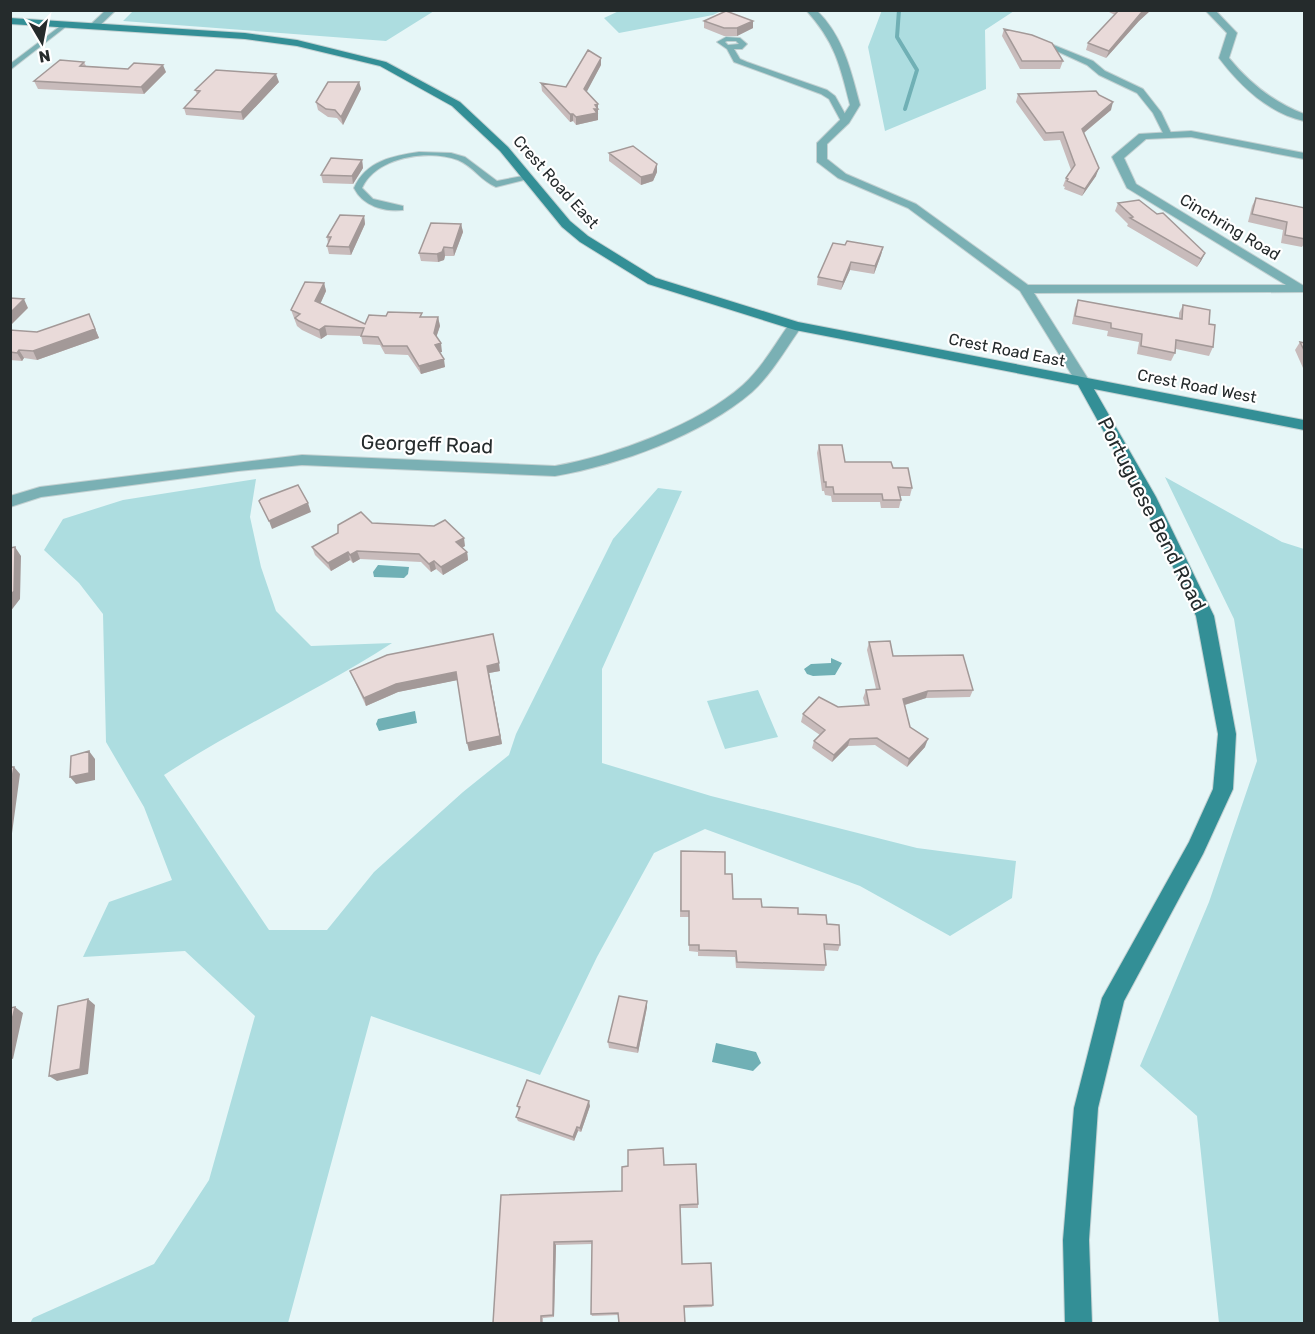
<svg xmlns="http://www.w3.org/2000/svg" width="1315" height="1334" font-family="Rubik,sans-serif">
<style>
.green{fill:#addde0}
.water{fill:#70b0b5}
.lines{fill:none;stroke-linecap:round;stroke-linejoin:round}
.stream{stroke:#70b0b5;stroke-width:4}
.lane-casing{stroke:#c3d1d2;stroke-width:2}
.street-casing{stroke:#c3d1d2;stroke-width:2}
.secondary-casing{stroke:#c3d1d2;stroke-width:2}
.lane{fill:#7ab0b4;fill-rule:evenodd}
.street{fill:#7ab0b4;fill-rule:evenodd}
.secondary{fill:#338f96;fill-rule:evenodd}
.wall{fill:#c8bbbb}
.shaded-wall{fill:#a39998}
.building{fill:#e9dad9;stroke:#a39998;stroke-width:1.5}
.labels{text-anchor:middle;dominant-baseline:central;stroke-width:4.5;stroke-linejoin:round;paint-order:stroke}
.far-street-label{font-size:16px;fill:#252b2c;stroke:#fff}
.street-label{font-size:20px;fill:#252b2c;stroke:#fff}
</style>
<rect width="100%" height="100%" fill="#e6f6f7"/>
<path class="green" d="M134,10h300v1l-48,30 -263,-20z
M621,10h100v1l-8,4 -94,18 -15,-15z
M882,10h132v1l-29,19 1,59 -101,42 -17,-84z
M1165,477l117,65 22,7v774h-85l-22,-207 -57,-50 69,-164 48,-141 -23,-142z
M256,479l-6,38 11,50 15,44 35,35 81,-3c-74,48 -155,84 -228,132l105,155h58l47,-58 89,-80 46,-37 7,-21 97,-195 45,-51 24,3 -80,178v94l109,33 206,52 99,13 -4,37 -62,38 -90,-50 -155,-57 -51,24 -57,104 -57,118 -169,-59 -83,307h-258l3,-5 121,-54 55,-84 46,-164 -70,-65 -102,6 26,-55 63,-22 -28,-73 -38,-65 -3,-128 -24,-31 -35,-33 19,-31 60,-19z
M758,690l20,47 -53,12 -18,-48z"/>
<path class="water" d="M378,565l31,2 -1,7 -4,4 -30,-1 -1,-5z
M831,658l11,5 -7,12 -22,1 -6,-2 -3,-5 7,-5 20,-1z
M415,711l2,12 -38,8 -3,-7 2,-5z
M716,1043l40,9 5,11 -8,8 -41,-9z"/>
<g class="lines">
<path class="stream" d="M899,10l-2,27 20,33 -12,39"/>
<g class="lane-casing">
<path id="lane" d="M63,24l5,1 -58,45v-6z
M726,37l14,1 7,6 -5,5h-8l6,10 7,3 80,28 8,6 14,25 -1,2h-6l-13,-24 -8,-5 -87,-32 -7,-13 -10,-7zM727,41h9l3,3 -11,1 -3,-3z
M1037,40h4l52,21 12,10 38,18 18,23 11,23 -1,2h-6l-12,-24 -16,-20 -38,-18 -12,-10 -50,-23z
M419,152l32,1 14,4 32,24 31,-6 4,3 -36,9c-15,-6 -23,-21 -38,-27 -30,-11 -82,-3 -96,28l11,11 30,7v4c-19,2 -40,-4 -49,-22 12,-27 38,-32 65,-36z"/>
</g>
<g class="street-casing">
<path id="street" d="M106,10h10l-20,19h-6v-4z
M806,10h10c27,25 35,61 44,95l-11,18 -22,21v15l19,15 70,30 112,81h258l-159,-97 -15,-31 2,-2 25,-21 52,-3 113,22v6l-113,-22 -45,2 -22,19 12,26 168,102v6l-270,1 56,89 -2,3h-10l-58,-94 -112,-83 -70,-30 -21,-16v-19l24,-24 9,-14c-10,-40 -15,-63 -44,-95z
M1205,10h10l22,23 -8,25c21,26 45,44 75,56v7c-34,-7 -64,-35 -85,-63l8,-25z
M795,322l7,4c-16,22 -30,48 -50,66 -50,43 -133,73 -197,84l-253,-11 -64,6 -197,26 -31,10v-11l30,-9 262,-32 253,11c58,-10 143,-41 188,-81 19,-17 32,-41 47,-62z"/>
</g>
<g class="secondary-casing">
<path id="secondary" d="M10,18l235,15 52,7 89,22 74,40 48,45 62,74 18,15 68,42 142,44 506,98v10l-210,-41 62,108 58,119 22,118 -3,55 -30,65 -79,147 -26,107 -9,132 3,84h-27l-2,-84 11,-132 28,-110 87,-156 24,-53 5,-55 -22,-118 -56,-119 -62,-112 -283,-55 -147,-46 -68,-42 -18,-15 -62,-76 -48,-45 -72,-40 -83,-20 -52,-7 -235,-15z"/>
</g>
<use href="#lane" class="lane"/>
<use href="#street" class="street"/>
<use href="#secondary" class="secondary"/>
</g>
<path class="wall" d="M1105,10h46l-12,11 -33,37 -20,-8 2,-7 27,-28z
M704,21l49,7 -16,8h-13l-20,-8z
M1004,29l59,32 -3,8h-40l-18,-33z
M84,62l2,4 80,6 -22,22 -106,-5 -4,-8z
M601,65l-15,27 12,12v16l-22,5 -3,-4 -3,1 -28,-31 -1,-8 25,4z
M279,82l-36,38 -57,-5 -2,-7 13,-14 -2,-4z
M359,82l2,7 -18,36 -6,-7 -9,-1 -10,-7 -2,-8z
M1018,94l81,1 12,15 -27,23 12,43 -14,20 -18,-7 1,-2 -2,-1 3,-8 5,-8 -11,-30 -16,1 -28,-39z
M609,153l48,19 -4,9 -12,4 -32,-24z
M362,160l1,8 -10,16 -30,-1 -2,-8z
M1256,198l49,10v34l-3,5 -21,-4 2,-13 -35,-8 4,-16z
M1118,203l87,50 -4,8 -4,6 -70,-41 1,-2 -13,-13z
M364,216l1,8 -14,31 -22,-1 -2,-8 1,-3 -1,-6z
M461,224l2,8 -9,24h-9l-1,4 -6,2 -17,-1 -2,-8z
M845,245l38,2 -2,8 -7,19 -24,-4 -9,20 -24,-5 1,-8z
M324,283l2,8 -6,13 45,20 58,-7h15l2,9 -4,11 6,15h-2l5,15 -24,7 -13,-19 -23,-1 -5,-9 -17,-1 -2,-8 -34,-1 -6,4 -19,-9 -5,-4 -6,-16z
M1078,300l101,18v-5l4,-8 26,19 4,23 -4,9 -33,-7 -1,4 -4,8 -34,-7 2,-12 -32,-6 1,-5 -36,-7 3,-16z
M89,314l10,24 -62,22 -13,-2 -2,3 -12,-1v-30l27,2z
M1300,342l5,1v26l-2,-1 -8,-18z
M819,445l26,17 48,6 19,20 -2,8h-10l1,4 -2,8h-18l-1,-6h-48l-1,-6 -6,-1 -1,-4h-2l-5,-38z
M372,523l93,23 -3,2 5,4 1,8 -25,15 -7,-6 -5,3 -10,-10 -61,-3 -7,4 -3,-3 -19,11 -16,-16 -3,-8z
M869,642l24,14 80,34 -3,7 -44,1 -21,7 5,22 15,20 -18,20 -32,-22 -27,1 -16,16 -20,-14 2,-7 6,-6 -19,-13 2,-8 62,-9 -2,-7 3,-8 10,-1 -9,-39z
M350,671h150l-11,2 13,71 -33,7 -12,-71 -59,12 -32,14z
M681,851l44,23 8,25 29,8 36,7 29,10 13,21 -2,6 -13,-1 1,15 -2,6 -88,-3 -1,-11 -37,-1v-4l-9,-1v-34h-9z
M647,1001v6l-9,46 -29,-5 -1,-6z
M517,1106h73l-9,26 -3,-1 -4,10 -56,-20 -2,-4 3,-7z
M664,1165l34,39v4h-18l2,56 31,41 -1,2 -28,1 -66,7 -26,1 -1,-2 1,-70 -36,1 -2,72 -11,1v5h-50l8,-128 121,-4z"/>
<path class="shaded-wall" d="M1145,10h6l-12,11 -33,37 3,-7 32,-38z
M753,21v7l-16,8v-8z
M601,58v7l-17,32v-8z
M163,65l3,7 -22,22 -3,-7z
M276,74l3,8 -36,38 -2,-8z
M359,82l2,7 -18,36 -2,-8z
M1113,102l-2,8 -31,26 2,-7z
M598,104v16l-22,5v-8l19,-12z
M570,114h3v7l-3,1z
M362,160l1,8 -10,16 -1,-8z
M657,164v8l-4,9 -12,4v-8z
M1099,168l-3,8 -14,20 3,-7z
M364,216l1,8 -14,31 -2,-8z
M461,224l2,8 -9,24 -1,-8z
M444,247l1,9 -1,4 -6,2 -1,-8z
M883,247l-2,8 -7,19 1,-8z
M1205,253l-4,8 -4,6 4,-8z
M851,262l-1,8 -9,20 2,-8z
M324,283l2,8 -8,18 -3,-8z
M24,299l4,9 -18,18v-13z
M89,314l10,24 -62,22 -4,-9z
M438,317l2,9 -5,15 -1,-8z
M325,326l2,9 -6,4 -2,-9z
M441,343l1,9 -5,1 -2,-8z
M19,350l5,8 -2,3 -5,-8z
M444,359l1,8 -24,7 -2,-8z
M308,503l3,9 -39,17 -3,-8z
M464,538l1,8 -7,4 -2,-8z
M15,547l6,9 -1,43 -10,13v-16z
M357,551l3,8 -7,4 -3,-8z
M348,552l2,8 -19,11 -3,-8z
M467,552l1,8 -25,15 -2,-8z
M434,561l2,8 -5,3 -2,-8z
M499,663l1,8 -11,2 13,71 -33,7 -2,-8 20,-77z
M456,672l2,8 -60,12 -32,14 -2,-8 32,-14z
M928,691l-2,7 -25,8 2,-7z
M850,739l-2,7 -16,16 2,-7z
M928,739l-3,8 -18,20 2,-8z
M89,751l6,8v21l-19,4 -6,-7z
M14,767l6,7 -10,74v-59z
M88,999l7,6 -7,69 -31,7 -8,-5z
M647,1001v6l-9,46 -1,-5z
M15,1007l8,6 -10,46 -3,-1v-29z
M589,1101l1,5 -9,26 -1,-4z
M577,1127l1,4 -4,10 -1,-4z
M554,1242l2,3 -2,72 -1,-2z"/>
<path class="building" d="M1119,10h26l-4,3 -32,38 -21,-8z
M726,11l27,10 -16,7h-13l-20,-7z
M1004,29l28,6 20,8 11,18h-41z
M588,50l13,8 -17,31 14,15 -3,1 3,4h-4l3,4 -21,4 -3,-3h-3l-29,-31 25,4z
M60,60l24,2 -4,4 48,3 6,-6 29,2 -22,22 -107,-6z
M216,70l60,4 -35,38 -57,-4 16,-17 -5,-1z
M328,82h31l-18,35 -6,-7 -9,-1 -10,-7z
M1096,91l3,4 14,7 -31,27 17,39 -14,21 -18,-8 1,-2 -2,-1 9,-13 -12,-33 -17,1 -28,-39z
M633,146l24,18 -4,10 -12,3 -32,-24z
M331,158l31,2 -10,16 -31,-1z
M1256,198l49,10v31l-20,-4 2,-13 -35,-8z
M1139,200l18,14 6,-1 42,40 -4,6 -71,-41 3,-1 -15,-14z
M340,215l24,1 -15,31 -22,-1 4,-9h-4z
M431,223l30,1 -8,24 -9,-1 -2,5 -5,2 -18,-1z
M847,241l36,6 -8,19 -24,-4 -8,20 -25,-5 15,-34 12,2z
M305,282l19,1 -9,18 50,23 4,-9 17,1 2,-4 34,1 -2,4h18l-4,16 7,10 -6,2 9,14 -25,7 -12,-20h-24l-5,-9 -17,-1 3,-8 -39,-2 -6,4 -20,-9 -4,-3 5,-4 -9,-4z
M10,298l14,1 -14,14z
M1078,300l104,19 1,-14 27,5 -1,14 6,1 -2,22 -37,-7 -1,13 -34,-7 1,-12 -31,-6v-5l-36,-7z
M89,314l6,15 -62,22 -14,-1 -2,3 -7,-1v-22l27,2z
M1300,342l5,1v9z
M819,445h23l3,17h46l2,6h15l4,20 -14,-1 3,13h-18l-1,-6h-48l-1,-7h-7v-5h-2z
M298,485l10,18 -39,18 -10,-20 2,-2z
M361,512l11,11 62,3 11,-6 19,18 -8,4 11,10 -26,15 -7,-6 -5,3 -10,-10 -62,-3 -7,4 -2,-3 -20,11 -16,-16 26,-14v-8z
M15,547l-1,44 -4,5v-48z
M493,634l6,29 -12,3 13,70 -33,7 -11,-71 -60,12 -32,14 -14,-27 37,-16z
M890,641l3,15 70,-1 10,35 -45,1 -25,8 7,28 18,12 -19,20 -32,-21 -27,1 -16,16 -20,-14 11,-11 -22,-16 16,-17 19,10 31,-2 -3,-15 14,-1 -11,-47z
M89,751v22l-19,4 1,-21z
M10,767h4l-4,22z
M681,851l44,1v22h7l1,25h28l1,8 36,1v6l28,1 1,9 12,1 1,20 -16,-1 2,21 -89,-3 -1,-11 -37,-1v-5h-10v-34h-8z
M619,996l28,5 -10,47 -29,-6z
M88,999l-8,70 -31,7 9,-70z
M15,1007l-5,22v-21z
M527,1080l62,21 -9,27 -3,-1 -4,10 -57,-20 4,-10 -3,-1z
M663,1148l1,17 32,-1 2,40 -18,1 2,59 29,-1 2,42 -29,1 1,17h-66l-1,-10 -27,1 1,-73 -38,1 -1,73 -12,1v7h-48l8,-128 121,-4v-24l6,-1v-16z"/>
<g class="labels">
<g class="far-street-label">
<text transform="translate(556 182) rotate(48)">Crest Road East</text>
<text transform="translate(1230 227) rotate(31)">Cinchring Road</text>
<text transform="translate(1007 350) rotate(11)">Crest Road East</text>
<text transform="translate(1197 386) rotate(11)">Crest Road West</text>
</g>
<g class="street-label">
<text transform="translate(427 444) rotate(2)">Georgeff Road</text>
<text transform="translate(1152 514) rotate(63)">Portuguese Bend Road</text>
</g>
</g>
<rect width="1315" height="1334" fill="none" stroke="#252b2c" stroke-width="24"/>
<g transform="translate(42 42) rotate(170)" stroke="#ffffff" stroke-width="4.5" paint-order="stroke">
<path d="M0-4.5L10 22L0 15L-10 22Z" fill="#252b2c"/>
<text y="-9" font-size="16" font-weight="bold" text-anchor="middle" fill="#252b2c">N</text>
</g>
</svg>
